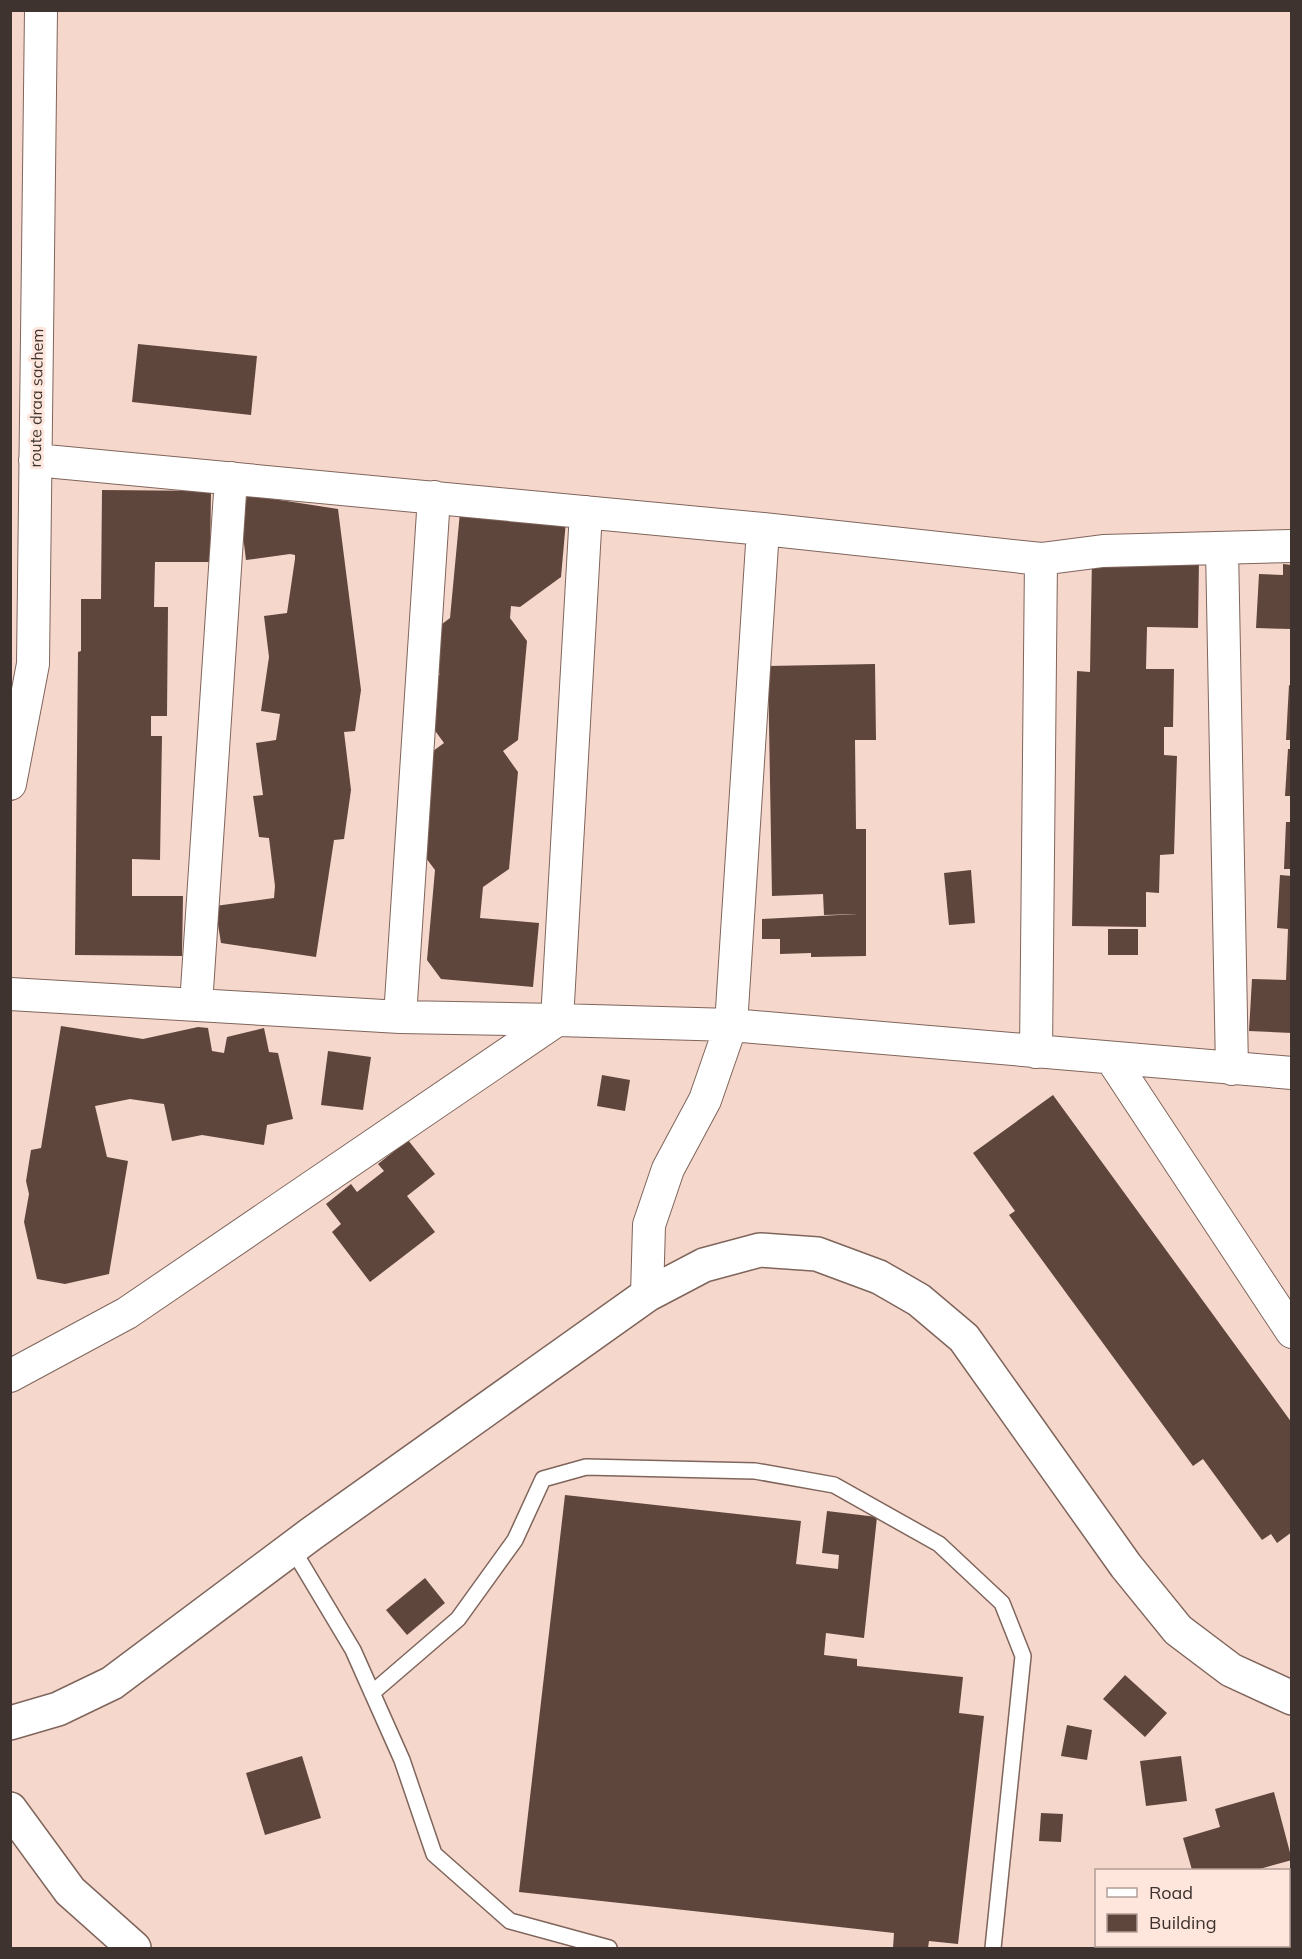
<svg xmlns="http://www.w3.org/2000/svg" width="1302" height="1959" font-family="Mulish,sans-serif">
<style>
.building{fill:#5e463d}
.lines{fill:none;stroke-linecap:round;stroke-linejoin:round}
.lane-casing{stroke:#7f655b;stroke-width:18}
.street-casing{stroke:#7f655b;stroke-width:34}
.secondary-casing{stroke:#7f655b;stroke-width:36}
.primary-casing{stroke:#7f655b;stroke-width:36}
.lane{stroke:#fff;stroke-width:15}
.street{stroke:#fff;stroke-width:32}
.secondary{stroke:#fff;stroke-width:33}
.primary{stroke:#fff;stroke-width:33}
.labels{text-anchor:middle;dominant-baseline:central;stroke-width:6;stroke-linejoin:round;paint-order:stroke}
.street-label{font-size:16px;fill:#3e332e;stroke:#fee6dd}
</style>
<rect width="100%" height="100%" fill="#f5d7cc"/>
<path class="building" d="M138,344l119,12 -6,59 -119,-13z
M102,490l109,1 -1,71h-55l-1,45h14l-1,109h-16v20h11l-2,124 -28,-1v37h51l-1,60 -107,-1 3,-303 3,-1v-52h20z
M247,495l91,14 23,181 -6,41 -11,1 7,58 -7,49 -10,1 -18,117 -95,-14 -6,-37 59,-8 1,-12 -6,-48 -10,-1 -6,-41 10,-1 -7,-52 20,-3 4,-26 -19,-3 8,-54 -5,-41 23,-3 8,-54v-4l-5,-1 -44,6 -4,-32z
M460,512l106,9 -5,56 -41,30 -9,-1 -1,12 17,23 -9,99 -15,11 15,21 -9,97 -26,18 -3,31 59,5 -6,64 -92,-8 -14,-19 8,-90 -18,-24 4,-37 9,-7 -8,-11 3,-34 19,-14 -16,-22 3,-41 9,-6 -9,-11 3,-33 16,-12z
M1092,558l107,1 -1,69 -51,-1 -1,42h28l-1,58h-9v28l13,1 -3,98 -14,1 -1,38 -13,-1v35l-74,-1 5,-255 13,1z
M1283,564l9,1v64l-36,-1 3,-54 24,1z
M875,664l1,76h-21l1,89h10v127l-55,1v-4l-31,1v-15h-18v-20l96,-5 -34,1 -1,-21 -51,2 -4,-230z
M1289,685l3,1v54h-6z
M1288,749h4v47h-7z
M1286,822h6v47h-8z
M971,870l4,53 -26,2 -5,-52z
M1280,875l12,1v157l-43,-2 3,-52 34,1 2,-51 -11,-1z
M1108,929h30v26h-30z
M61,1026l82,13 55,-12 10,1 4,23 12,2 3,-16 37,-9 5,24 9,1 15,66 -26,6 -3,20 -62,-10 -30,6 -8,-37 -34,-5 -35,7 12,51 21,4 -19,113 -44,10 -28,-5 -13,-57 5,-28 -3,-13 5,-31 10,-2z
M328,1051l43,6 -8,53 -42,-5z
M602,1075l28,5 -5,31 -28,-5z
M1053,1095l239,328v109l-15,11 -6,-9 -9,6 -59,-81 -10,7 -184,-251 6,-4 -42,-58z
M408,1140l27,34 -28,22 28,36 -65,50 -38,-50 9,-8 -15,-20 25,-20 6,8 27,-21 -6,-7z
M565,1495l236,26 -5,43 42,5 1,-14 -17,-2 5,-42 50,6 -13,121 -38,-5 -2,22 33,4v7l106,11 -4,36 25,3 -26,228 -29,-3 -1,7h-35l1,-15 -375,-41z
M425,1578l20,25 -38,32 -21,-25z
M1125,1675l42,38 -22,24 -42,-38z
M1067,1725l25,5 -5,30 -26,-4z
M302,1756l19,62 -56,17 -19,-62z
M1181,1756l6,45 -41,5 -6,-45z
M1274,1792l18,68 -36,10h-64l-9,-32 37,-11 -5,-18z
M1041,1813l22,1 -2,28 -22,-1z
M1213,1946h30l1,2h-30z"/>
<g class="lines">
<g class="lane-casing">
<path id="lane" d="M292,1548l61,102 49,110 32,94 76,67 99,27
M372,1693l86,-74 57,-79 28,-61 43,-12 169,4 79,14 105,59 63,59 21,53 -30,292"/>
</g>
<g class="street-casing">
<path id="street" d="M35,460l728,69 -32,496 -26,75 -37,69 -19,56 -2,70
M586,512l-29,508 174,5 561,48
M763,529l278,30 62,-8 189,-5
M1222,548l10,521
M10,784l23,-120 8,-654
M10,994l390,23 157,3 -430,293 -117,63
M196,1005l35,-527
M400,1017l34,-520
M1036,1052l5,-493
M1111,1058l181,274"/>
</g>
<g class="secondary-casing">
<path id="secondary" d="M10,1809l60,82 64,57"/>
</g>
<g class="primary-casing">
<path id="primary" d="M10,1723l48,-14 54,-26 199,-149 336,-239 57,-30 56,-15 57,4 62,23 40,23 45,38 162,228 52,64 53,40 61,28"/>
</g>
<use href="#lane" class="lane"/>
<use href="#street" class="street"/>
<use href="#secondary" class="secondary"/>
<use href="#primary" class="primary"/>
</g>
<g class="labels">
<g class="street-label">
<text transform="translate(36 398) rotate(-89)">route draa sachem</text>
</g>
</g>
<rect width="1302" height="1959" fill="none" stroke="#3e332e" stroke-width="24"/>
<rect x="1095" y="1869" width="195" height="78" fill="#fee6dd" stroke="#b19e97" stroke-width="1.5"/>
<rect x="1107" y="1888" width="30" height="9" fill="#ffffff" stroke="#b19e97" stroke-width="1.5"/>
<text x="1149" y="1899" font-size="18" fill="#3e332e">Road</text>
<rect x="1107" y="1914" width="30" height="18" fill="#5e463d" stroke="#b19e97" stroke-width="1.5"/>
<text x="1149" y="1929" font-size="18" fill="#3e332e">Building</text>
</svg>
